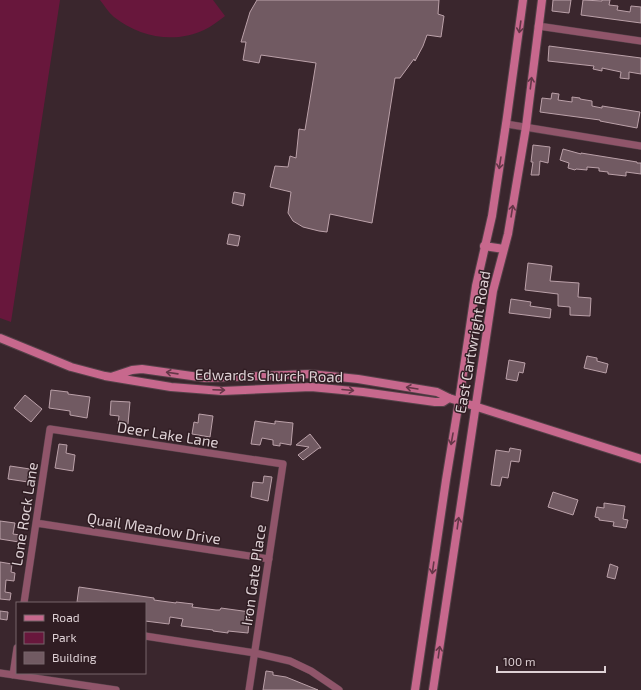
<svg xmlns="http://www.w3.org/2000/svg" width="641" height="690" font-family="'Exo 2',sans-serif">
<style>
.green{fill:#68173c}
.building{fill:#715a62;stroke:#bba1a9}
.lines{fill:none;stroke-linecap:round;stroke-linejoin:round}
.street-casing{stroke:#544148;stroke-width:8}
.secondary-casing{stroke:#544148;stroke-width:10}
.street{stroke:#90556a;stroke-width:7}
.secondary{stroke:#c7688d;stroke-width:8}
.oneway{stroke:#653748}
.labels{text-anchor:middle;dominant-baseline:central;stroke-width:3;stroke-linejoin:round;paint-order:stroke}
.street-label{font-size:15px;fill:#ded1d5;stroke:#301d23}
</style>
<rect width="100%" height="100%" fill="#3a262d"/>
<path class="green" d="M0,0h60l-49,322 -11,-4z
M100,0h113l12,16c-7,5 -14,11 -21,14 -30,14 -65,7 -90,-13 -6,-5 -10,-12 -14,-17z"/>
<path class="building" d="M257,0h182l-1,14 6,2 -3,21 -14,-2 -4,11 -8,15 -1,-2 -14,19h-5l-23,145 -42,-9 -3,18 -8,-1 -16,-4 -10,-6 -5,-8 3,-21 -21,-5 5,-21 13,1 2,-11 6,2 3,-29 6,1 11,-67 -55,-8 -2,8 -16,-3 3,-18h-5l9,-30z
M553,0h18l-2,13 -17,-2z
M583,0l19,1v-1h8l-1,5 9,1 -1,4 13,2 1,-6 10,1v16l-60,-8z
M549,46l92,12v16l-12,-2v7l-9,-1 1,-6 -19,-4v3l-9,-2 1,-3 -46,-5z
M552,93l7,1 -1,6 14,2v-5l8,1v1l12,2v5l10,2v-2l38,6 -3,16 -37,-7v-1l-60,-8 2,-14 9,1z
M533,145l17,2 -2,16 -8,-2 -1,14h-8l2,-13h-2z
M563,149l18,5v-1l56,9v1h4v11l-15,-2v4l-18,-2v-2l-9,-1v-3l-12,-1v3l-11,-1 -1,1 -7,-2 1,-5 -9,-3z
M234,192l11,2 -2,12 -11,-3z
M229,234l11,2 -2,10 -11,-2z
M528,263l24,3 -2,15 29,2 -1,14 13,1 -1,18 -20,-1v-8l-12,-1v-12l-33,-4z
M511,299l20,3 -1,4 21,3 -1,9 -41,-5z
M587,356l10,2v3l11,3 -2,9 -22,-5z
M509,360l16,3 -2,10 -4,-1 -2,9 -11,-2z
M51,390l17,2v2l22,3 -3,21 -17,-3v-4l-21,-3z
M25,395l17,14 -11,13 -17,-14z
M111,401l19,1 -2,22h-10l1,-8 -9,-1z
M199,414l14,2 -3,21 -18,-3 2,-12 4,1z
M255,421l20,3v-3l18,2 -2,22 -11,-2v3l-7,-1v-5l-11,-2 -2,7 -9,-1z
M310,434l11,14h-2l-16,12 -5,-5 11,-8 -13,-2z
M59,444l8,1 -1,8 9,2 -2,16 -18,-3z
M510,448l11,2 -2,12 -8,-1 -3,17 -6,-1 -2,9 -9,-1 5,-35 13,2z
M10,466l20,3 -2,13 -20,-3z
M264,476l8,1 -4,24 -17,-4 2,-15 10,1z
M553,492l25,8 -5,15 -25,-8z
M604,503l21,3 -2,13 5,1 -2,8 -13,-2 1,-4 -15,-2v-2l-4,-1 2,-10 7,1z
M0,521l15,2 -2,11 7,1 -1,7 -19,-3z
M0,562l12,2 -1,8 4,1 -1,8 -8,-1 -1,12 6,1 -1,7 -10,-1z
M610,564l8,3 -3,12 -8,-2z
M79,587l75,11v2l22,3v-1l17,2 -1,3 24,3h4l1,-2 29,4 -2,21 -20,-2v2l-15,-2v-1l-32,-4 2,-7 -13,-2 -1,7 -24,-3v-18l-68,-1z
M0,611l8,1 -1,8 -7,-1z
M266,671l7,1v3l13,2 32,13h-55z"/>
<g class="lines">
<g class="street-casing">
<path id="street" d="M538,26l103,15
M506,124l135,22
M36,523l233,36
M24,603l26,-174 233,35 -34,226
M145,636l110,17 35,8 21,10 28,19
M0,673l116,17
M13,675l4,-27"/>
</g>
<g class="secondary-casing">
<path id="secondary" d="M484,246l20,3
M0,338l71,29 34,9 66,11 51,4 89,-4 52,5 72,10h8l6,-4
M111,377l21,-7 10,-1 64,9 104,-4 48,5 79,13 12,6 192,61
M415,690l31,-210 13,-79 17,-115 16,-70 15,-99 16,-117
M433,690l60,-399 15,-57 18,-107 16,-127"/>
</g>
<use href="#street" class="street"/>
<use href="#secondary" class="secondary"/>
</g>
<defs><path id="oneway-shaft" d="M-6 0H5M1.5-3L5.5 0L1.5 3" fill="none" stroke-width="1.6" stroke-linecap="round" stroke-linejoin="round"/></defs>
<g class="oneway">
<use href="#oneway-shaft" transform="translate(520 27) rotate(98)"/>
<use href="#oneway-shaft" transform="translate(531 83) rotate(-83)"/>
<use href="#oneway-shaft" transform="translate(500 163) rotate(99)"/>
<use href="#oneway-shaft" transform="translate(512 211) rotate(-81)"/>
<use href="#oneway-shaft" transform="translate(172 373) rotate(-172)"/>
<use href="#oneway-shaft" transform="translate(412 388) rotate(-171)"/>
<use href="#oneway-shaft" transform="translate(219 390) rotate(2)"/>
<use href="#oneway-shaft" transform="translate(348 390) rotate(5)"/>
<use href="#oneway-shaft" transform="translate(452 439) rotate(100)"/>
<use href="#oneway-shaft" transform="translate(458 523) rotate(-82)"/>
<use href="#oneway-shaft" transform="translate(433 568) rotate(98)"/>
<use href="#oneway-shaft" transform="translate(439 652) rotate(-82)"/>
</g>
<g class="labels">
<g class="street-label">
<text transform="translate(472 342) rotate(-80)">East Cartwright Road</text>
<text transform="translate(269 375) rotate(1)">Edwards Church Road</text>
<text transform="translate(168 434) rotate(9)">Deer Lake Lane</text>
<text transform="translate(24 514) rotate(-81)">Lone Rock Lane</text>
<text transform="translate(154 528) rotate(9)">Quail Meadow Drive</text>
<text transform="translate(253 575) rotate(-82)">Iron Gate Place</text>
</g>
</g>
<rect x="16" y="602" width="130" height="72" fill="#301d23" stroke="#76656a"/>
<rect x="24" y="615" width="20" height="6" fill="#c7688d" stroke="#76656a"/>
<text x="52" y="622" font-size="12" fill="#ded1d5">Road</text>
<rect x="24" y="632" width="20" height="12" fill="#68173c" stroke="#76656a"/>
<text x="52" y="642" font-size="12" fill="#ded1d5">Park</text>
<rect x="24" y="652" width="20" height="12" fill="#715a62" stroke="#76656a"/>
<text x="52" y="662" font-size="12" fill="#ded1d5">Building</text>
<path d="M497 666v6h108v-6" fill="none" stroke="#ded1d5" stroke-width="2"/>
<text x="503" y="666" font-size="12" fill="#ded1d5" stroke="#301d23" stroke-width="3" paint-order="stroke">100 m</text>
</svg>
